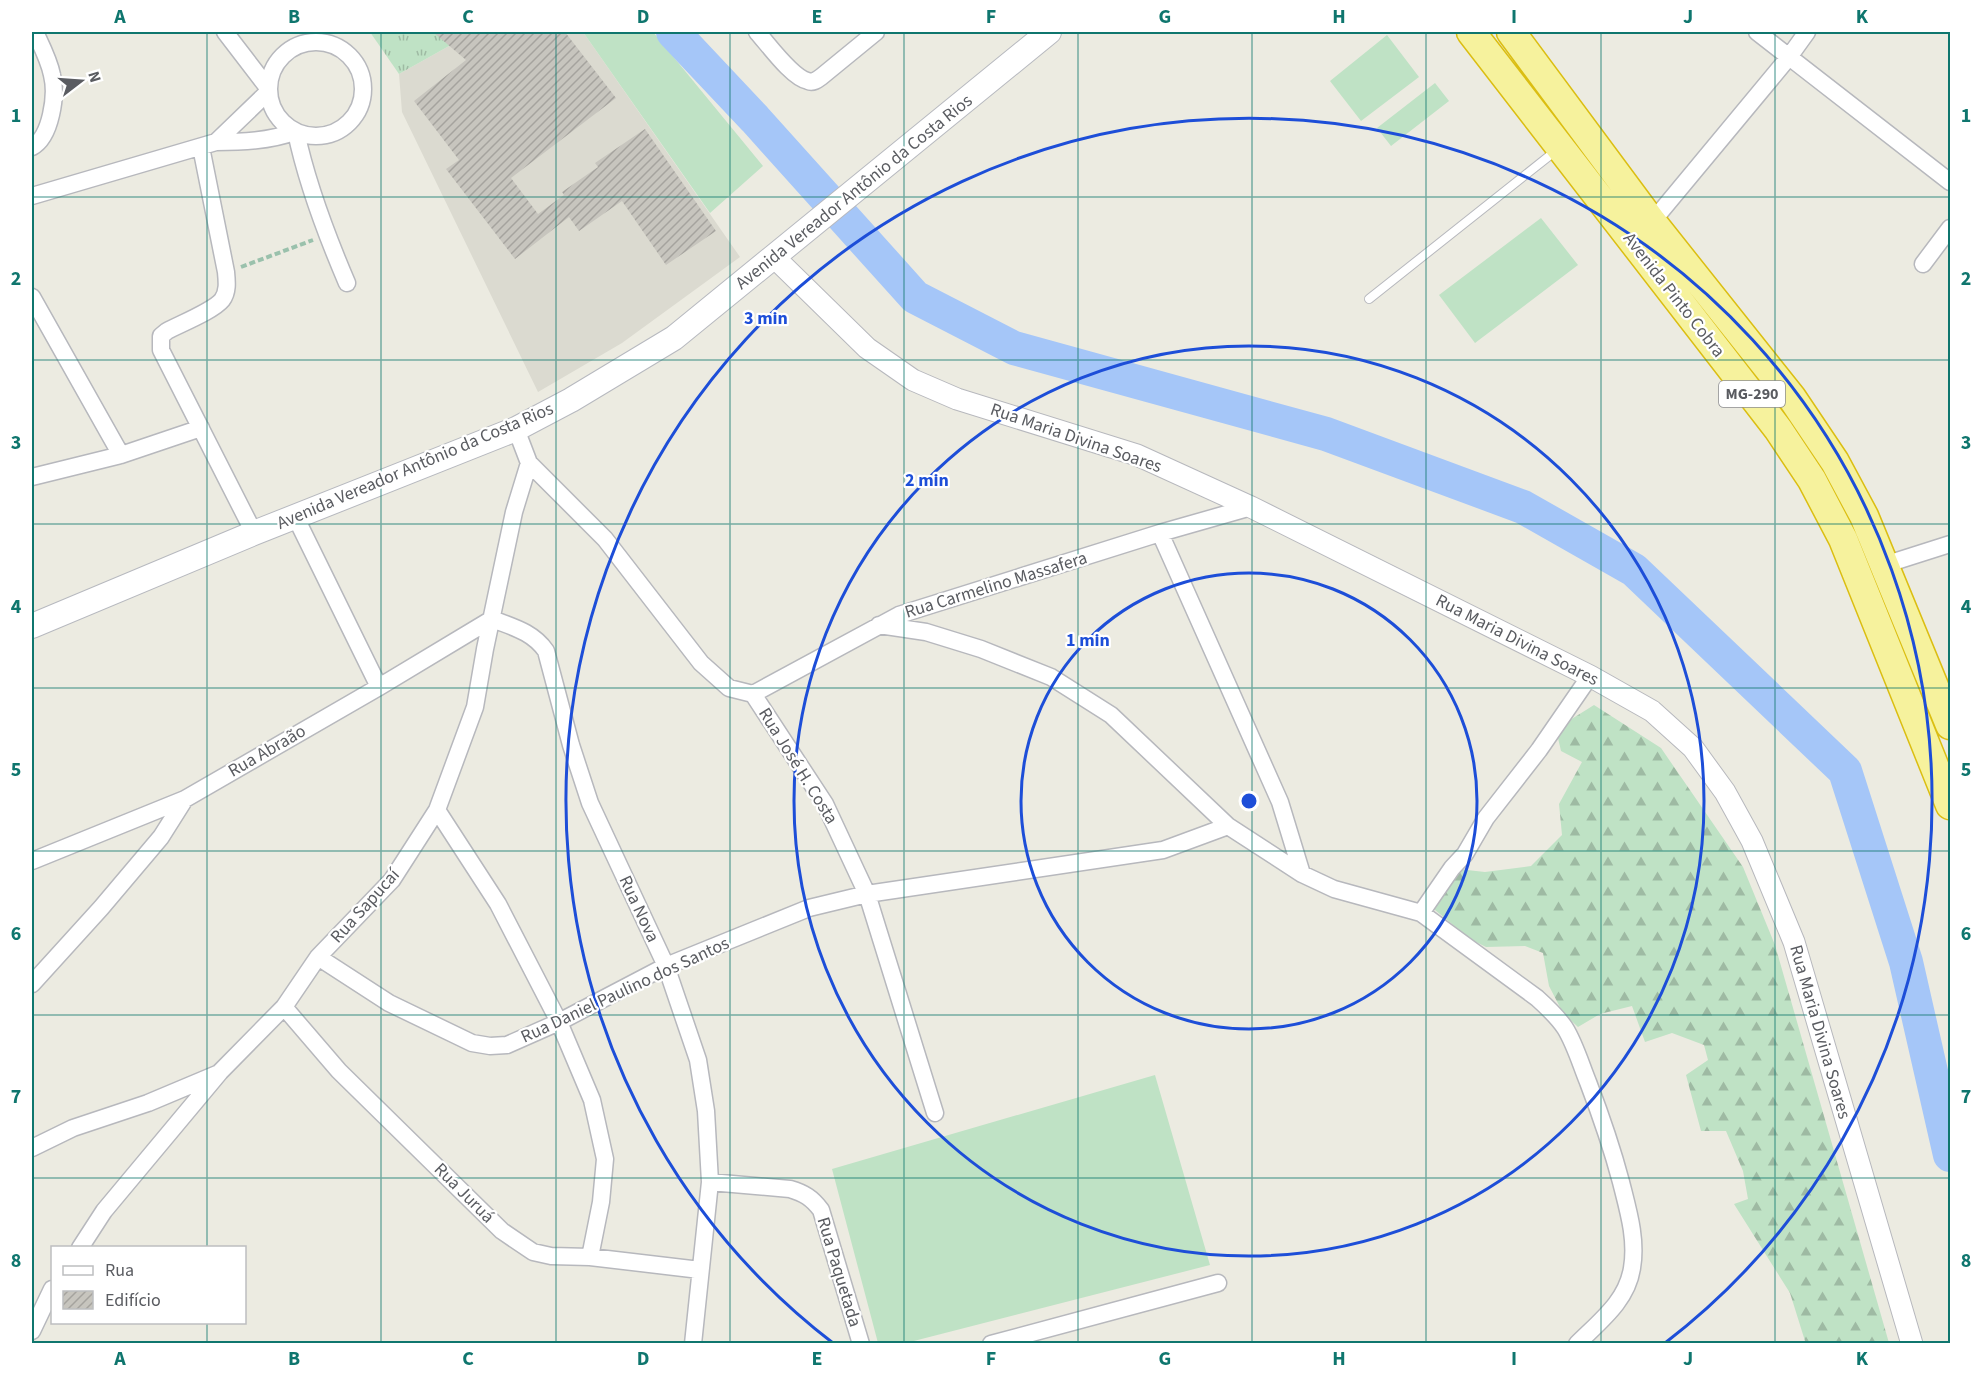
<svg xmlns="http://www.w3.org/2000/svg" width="1982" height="1375" font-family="'Source Sans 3',sans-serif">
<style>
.education{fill:#dbdad0}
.grass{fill:#bfe2c5}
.forest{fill:url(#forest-firs)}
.park{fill:url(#park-tufts)}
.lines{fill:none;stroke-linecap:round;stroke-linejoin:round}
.river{stroke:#a5c6f8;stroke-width:34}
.building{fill:url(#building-hatch)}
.service-casing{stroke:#b7b8bd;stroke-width:10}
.minor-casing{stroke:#b7b8bd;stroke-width:19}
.tertiary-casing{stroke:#b7b8bd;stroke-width:23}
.secondary-casing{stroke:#b7b9bf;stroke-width:26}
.trunk-casing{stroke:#dbbe12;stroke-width:31}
.path{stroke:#9ac1ac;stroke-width:4;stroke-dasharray:6 3;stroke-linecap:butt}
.service{stroke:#fff;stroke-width:8}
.minor{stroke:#fff;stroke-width:16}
.tertiary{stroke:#fff;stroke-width:21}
.secondary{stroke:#fff;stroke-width:24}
.trunk{stroke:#f6f29d;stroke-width:28}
.grid{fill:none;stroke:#0f766e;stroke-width:1.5;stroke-opacity:0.55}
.ring{fill:none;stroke:#1d4ed8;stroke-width:3}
.labels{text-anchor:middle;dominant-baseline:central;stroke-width:4.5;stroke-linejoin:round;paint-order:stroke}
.shield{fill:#fff;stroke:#8c8d90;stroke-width:1.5}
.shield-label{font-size:16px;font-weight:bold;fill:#5a5c61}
.street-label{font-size:18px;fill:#5a5c61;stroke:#fff}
.centre{fill:#1d4ed8;stroke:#fff;stroke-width:3}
.ring-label{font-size:18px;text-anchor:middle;font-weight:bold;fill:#1d4ed8;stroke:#fff;stroke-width:4.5;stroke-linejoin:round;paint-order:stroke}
.neatline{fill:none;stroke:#0f766e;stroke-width:2}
.grid-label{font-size:20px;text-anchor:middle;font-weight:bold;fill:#0f766e}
</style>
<defs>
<pattern id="forest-firs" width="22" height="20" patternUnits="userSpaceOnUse" patternTransform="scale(1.5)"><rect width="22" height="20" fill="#bfe2c5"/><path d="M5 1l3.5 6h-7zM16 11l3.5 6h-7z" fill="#9ebaa3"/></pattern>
<pattern id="park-tufts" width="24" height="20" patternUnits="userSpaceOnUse" patternTransform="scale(1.5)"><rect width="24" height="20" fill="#bfe2c5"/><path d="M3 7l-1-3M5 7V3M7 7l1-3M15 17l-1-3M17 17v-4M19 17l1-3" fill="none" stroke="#9ebaa3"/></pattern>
<pattern id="building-hatch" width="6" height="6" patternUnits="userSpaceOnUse" patternTransform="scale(1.5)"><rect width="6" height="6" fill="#c7c5be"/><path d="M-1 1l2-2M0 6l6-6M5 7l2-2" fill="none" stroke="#a5a39e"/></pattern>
</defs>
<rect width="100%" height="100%" fill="#ecebe1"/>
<path class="education" d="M466,32h117l157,225 -118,86 -84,49 -136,-280 -3,-38 59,-33z"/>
<path class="grass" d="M583,32h70l110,134 -53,47z
M1387,35l32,42 -58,44 -31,-40z
M1435,83l14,18 -58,45 -14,-18z
M1541,218l37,47 -103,78 -36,-48z
M1155,1075l55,190 -304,78h-28l-46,-174z"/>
<path class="forest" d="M1594,705l67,43 82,119 32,78 114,398h-85l1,-2 -15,-48 -56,-89 14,-5 -5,-28 -17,-40h-25l-15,-56 22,-15 -4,-15 -32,-12 -27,9 -13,-36 -32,8 -22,13 -15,-14 -14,-27 -6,-33 -18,-7 -39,1 -16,-8 -41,-34 29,-36 27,3 46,-6 31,-31 -3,-31 23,-42 -21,-11 -3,-13 12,-18z"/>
<path class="park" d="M370,32h96l-8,9 -59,33z"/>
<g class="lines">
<path class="river" d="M673,32l82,87 160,178 99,51 312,86 197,73 111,63 211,201 61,191 44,193"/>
</g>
<path class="building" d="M433,32h132l51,66 -105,80 27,36 26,-19 -2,-3 36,-25 -3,-4 50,-34 71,102 -50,34 -44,-64 -43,30 -10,-14 -54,42 -69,-90 13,-9 -45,-59 52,-41z"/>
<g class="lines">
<g class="service-casing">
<path id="service" d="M1369,299l189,-150"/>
</g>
<g class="minor-casing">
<path id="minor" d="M225,32l43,56
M757,32c11,12 35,46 51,49 5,2 9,-1 13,-4l55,-45
M1757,32l193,150
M269 89a47 47 0 1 1 94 0a47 47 0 1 1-94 0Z
M296,132c11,52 30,102 51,151
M216,142l52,-50
M32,147c19,-10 25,-52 20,-72 -3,-15 -11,-30 -17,-43
M201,147l25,125c1,10 2,20 -4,28 -9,11 -42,24 -55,31l-6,5v14l93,183
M32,196l184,-54c26,0 53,-1 78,-10
M1652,222l137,-165 18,-25
M1923,264l27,-36
M32,297l89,158
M529,463l76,76 96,124 28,25 24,6 72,110 42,90 68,219
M32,477l89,-22 80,-27
M295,516l84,171
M1160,533l120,269 22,72
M1884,565l66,-21
M879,625l47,7 55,17 70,28 60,38 117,111 74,48 32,15 87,24 116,85c10,9 20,18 28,30 10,16 16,37 23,54 13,34 24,66 33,100 7,28 16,57 11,86 -5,33 -32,53 -55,76
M753,694l146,-79 261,-82 91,-26
M437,810l61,94 61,118 33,78 13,59 -4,43 -11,55
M32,861l153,-62 194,-112 113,-68c21,8 41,13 54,32l25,94 19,58 76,163 32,94 8,51 4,71 -17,162
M1421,913l31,-45 13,-14 21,-36 53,-68 51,-74
M318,957l71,46 83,40 18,3 17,-1 52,-23 107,-56 143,-58 58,-14 296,-44 65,-24
M32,984l69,-76 60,-71 24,-38
M284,1007l55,64 163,160 31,21 18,4 39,1 110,13
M32,1148l41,-20 75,-25 69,-29
M710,1182l80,7c14,4 22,9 31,21l40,134
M80,1248l24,-37 116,-139 64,-65 34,-50 74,-77 45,-70 38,-103 10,-58 29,-137 15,-49 -13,-34
M32,1331l20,-42
M991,1344l227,-61"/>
</g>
<g class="tertiary-casing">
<path id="tertiary" d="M773,256l94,92 46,32 44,19 180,56 114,52 339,169 62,35 41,37 32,44 27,49 42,101 118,402"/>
</g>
<g class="secondary-casing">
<path id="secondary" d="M32,626l222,-93 262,-104 55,-29 103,-62 375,-306"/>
</g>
<g class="trunk-casing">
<path id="trunk" d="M1471,32l307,397 34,51 31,59 107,266
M1511,32l141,190 140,176 43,64 29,54 86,209"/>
</g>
<path class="path" d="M241,267l72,-27"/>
<use href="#service" class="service"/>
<use href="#minor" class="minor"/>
<use href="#tertiary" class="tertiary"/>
<use href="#secondary" class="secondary"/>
<use href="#trunk" class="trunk"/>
</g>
<path class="grid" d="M207,32v1216M381,32v1312M556,32v1312M730,32v1312M904,32v1312M1078,32v1312M1252,32v1312M1426,32v1312M1601,32v1312M1775,32v1312M32,197h1918M32,360h1918M32,524h1918M32,688h1918M32,851h1918M32,1015h1918M32,1178h1918M207,1322v22"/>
<g class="ring">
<circle cx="1249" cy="801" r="228"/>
<circle cx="1249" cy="801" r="455"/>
<path d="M833 1343A683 683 0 1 1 1665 1343"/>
</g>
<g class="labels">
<rect class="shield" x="1719" y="381" width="66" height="26" rx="4.5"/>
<g class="shield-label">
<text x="1752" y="394">MG-290</text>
</g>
<g class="street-label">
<text transform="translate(854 192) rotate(-39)">Avenida Vereador Antônio da Costa Rios</text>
<text transform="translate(1674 295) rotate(52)">Avenida Pinto Cobra</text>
<text transform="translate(1076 438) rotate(19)">Rua Maria Divina Soares</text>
<text transform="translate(415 466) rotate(-23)">Avenida Vereador Antônio da Costa Rios</text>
<text transform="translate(996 585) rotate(-17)">Rua Carmelino Massafera</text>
<text transform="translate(1517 640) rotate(27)">Rua Maria Divina Soares</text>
<text transform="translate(267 751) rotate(-30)">Rua Abraão</text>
<text transform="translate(798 766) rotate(58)">Rua José H. Costa</text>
<text transform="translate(365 906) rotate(-48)">Rua Sapucaí</text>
<text transform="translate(639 909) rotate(65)">Rua Nova</text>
<text transform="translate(625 990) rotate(-25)">Rua Daniel Paulino dos Santos</text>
<text transform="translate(1820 1032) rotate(74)">Rua Maria Divina Soares</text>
<text transform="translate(464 1193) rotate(45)">Rua Juruá</text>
<text transform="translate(839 1272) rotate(73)">Rua Paquetada</text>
</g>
</g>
<circle cx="1249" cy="801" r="9" class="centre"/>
<g class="ring-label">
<text x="766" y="324">3 min</text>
<text x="927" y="486">2 min</text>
<text x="1088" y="646">1 min</text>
</g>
<rect width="1982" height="1375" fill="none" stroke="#ffffff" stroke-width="66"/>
<rect x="51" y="1246" width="195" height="78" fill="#ffffff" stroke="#bdbec0" stroke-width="1.5"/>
<rect x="63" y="1266" width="30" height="9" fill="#ffffff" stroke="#bdbec0" stroke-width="1.5"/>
<text x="105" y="1276" font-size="18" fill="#5a5c61">Rua</text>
<rect x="63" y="1291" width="30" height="18" fill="url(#building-hatch)" stroke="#bdbec0" stroke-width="1.5"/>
<text x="105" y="1306" font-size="18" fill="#5a5c61">Edifício</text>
<g transform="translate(81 81) rotate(73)" stroke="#ffffff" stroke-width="4.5" paint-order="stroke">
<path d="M0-4.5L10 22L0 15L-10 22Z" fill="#5a5c61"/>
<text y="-9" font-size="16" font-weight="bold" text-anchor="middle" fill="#5a5c61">N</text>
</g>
<rect x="33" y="33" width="1916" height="1309" class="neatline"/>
<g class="grid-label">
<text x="120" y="23">A</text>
<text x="294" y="23">B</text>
<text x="468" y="23">C</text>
<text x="643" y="23">D</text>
<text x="817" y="23">E</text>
<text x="991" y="23">F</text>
<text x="1165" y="23">G</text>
<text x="1339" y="23">H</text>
<text x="1514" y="23">I</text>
<text x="1688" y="23">J</text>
<text x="1862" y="23">K</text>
<text x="16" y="122">1</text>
<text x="1966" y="122">1</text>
<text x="16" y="285">2</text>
<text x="1966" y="285">2</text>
<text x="16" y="449">3</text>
<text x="1966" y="449">3</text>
<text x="16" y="613">4</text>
<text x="1966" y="613">4</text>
<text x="16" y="776">5</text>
<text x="1966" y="776">5</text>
<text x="16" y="940">6</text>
<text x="1966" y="940">6</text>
<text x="16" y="1103">7</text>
<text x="1966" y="1103">7</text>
<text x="16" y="1267">8</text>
<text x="1966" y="1267">8</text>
<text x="120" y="1365">A</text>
<text x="294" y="1365">B</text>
<text x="468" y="1365">C</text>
<text x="643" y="1365">D</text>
<text x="817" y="1365">E</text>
<text x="991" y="1365">F</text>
<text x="1165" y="1365">G</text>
<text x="1339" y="1365">H</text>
<text x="1514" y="1365">I</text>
<text x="1688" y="1365">J</text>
<text x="1862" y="1365">K</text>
</g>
</svg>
